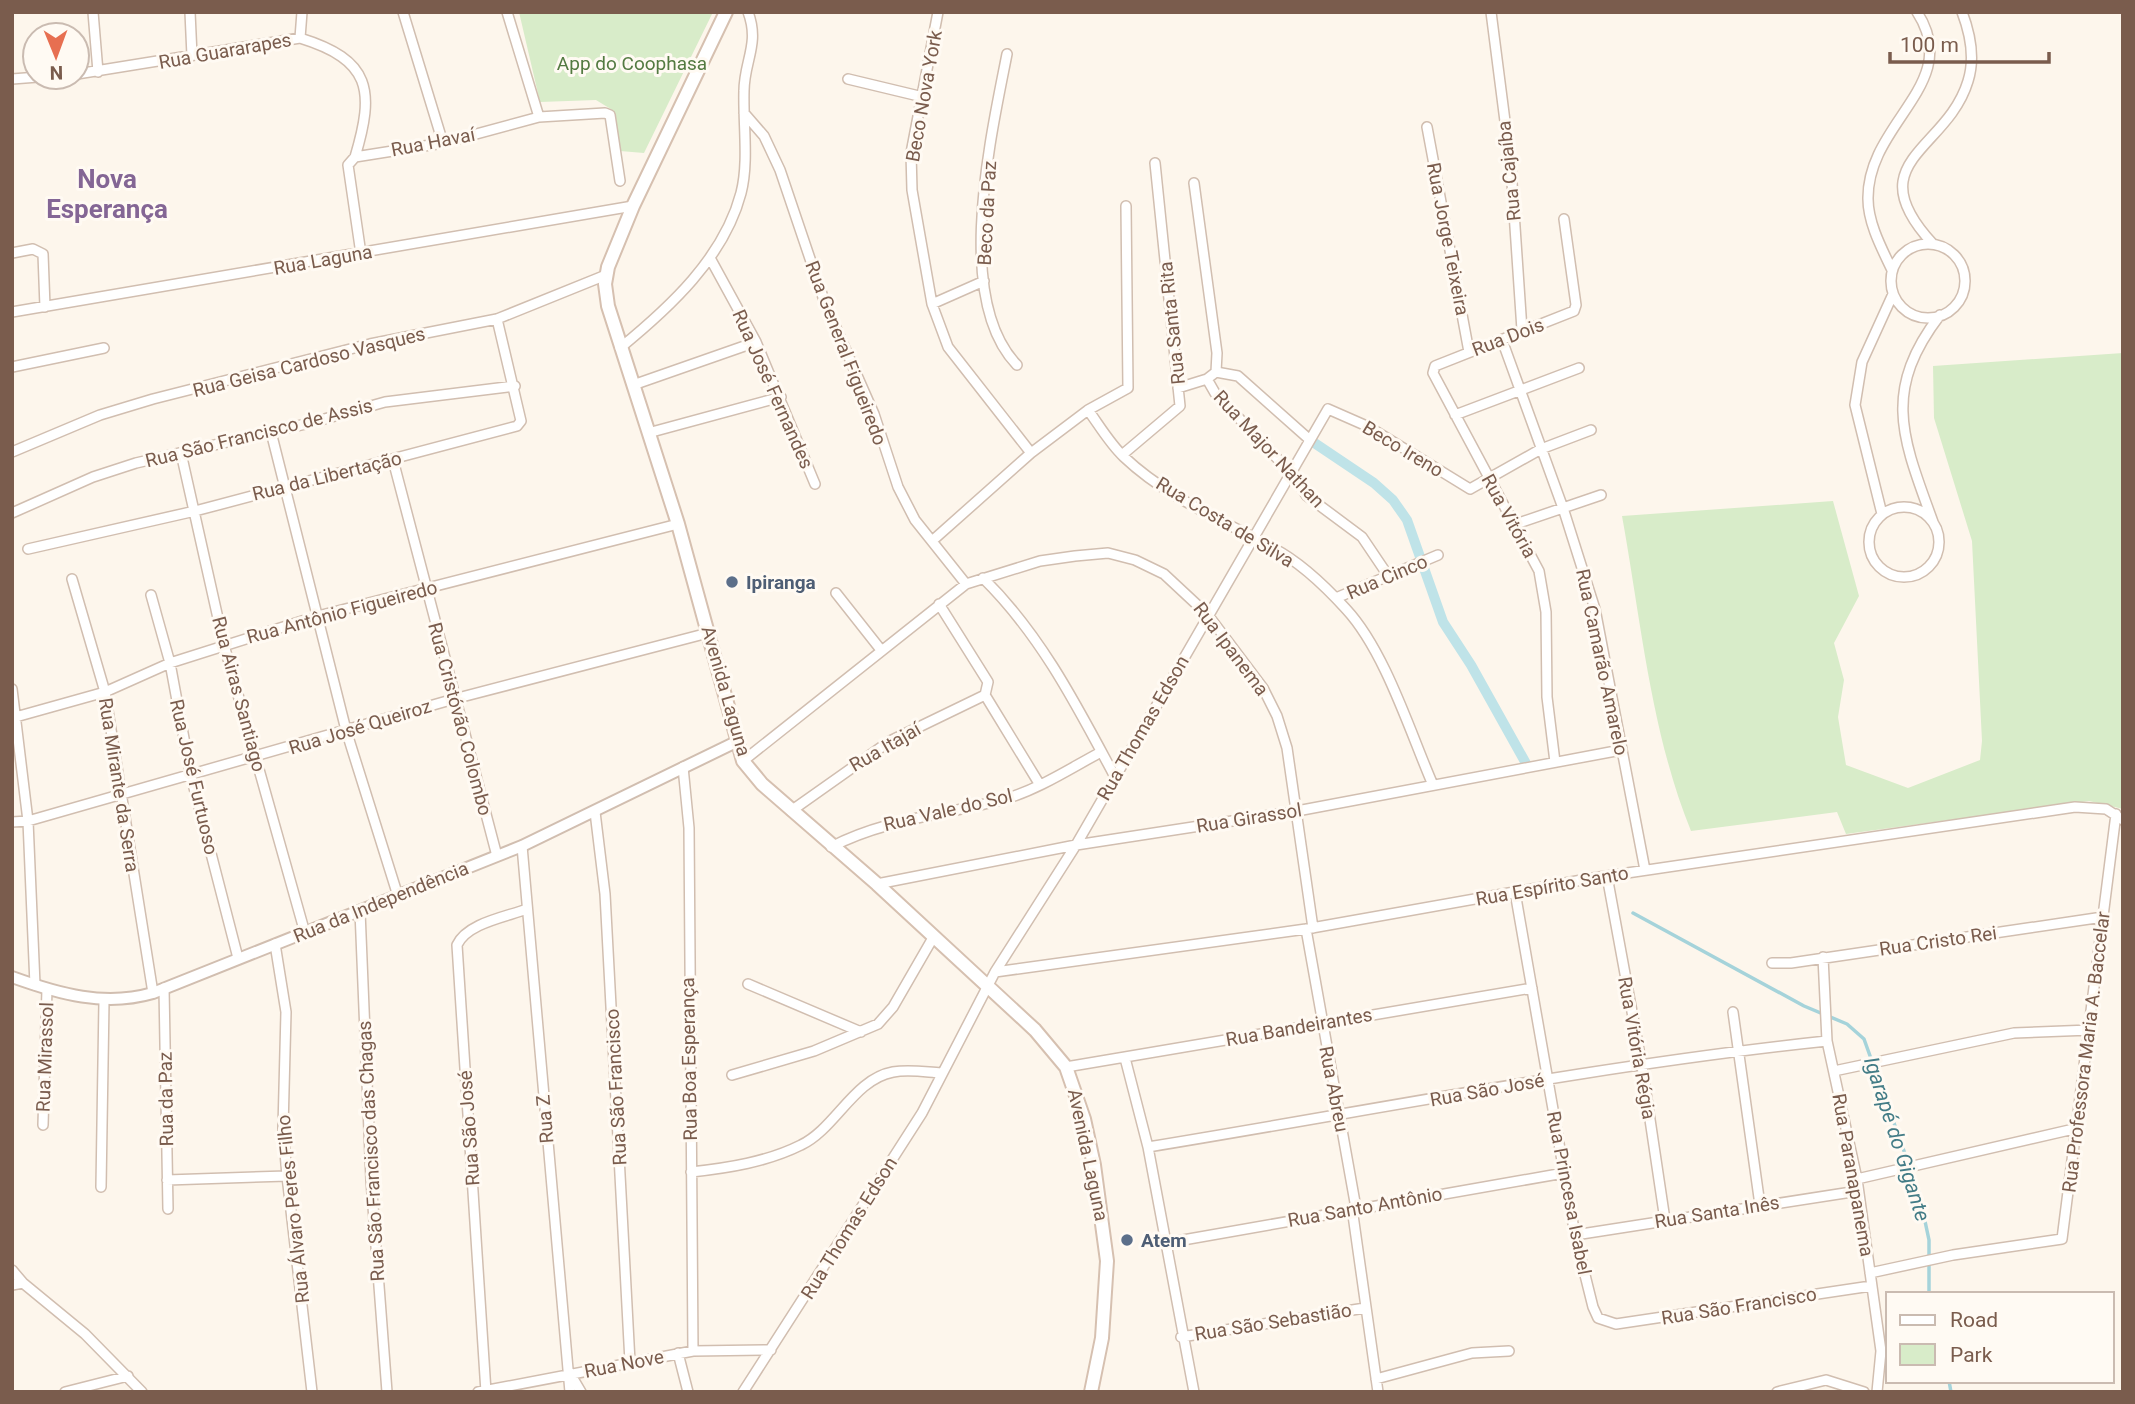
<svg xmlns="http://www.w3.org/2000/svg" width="2135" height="1404" font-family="Roboto,sans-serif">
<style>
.green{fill:#d8ecc9}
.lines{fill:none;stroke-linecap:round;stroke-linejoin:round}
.stream{stroke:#a5d3da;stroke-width:3.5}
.canal{stroke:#bfe3e8;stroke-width:10}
.minor-casing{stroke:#d1beb0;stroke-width:12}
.tertiary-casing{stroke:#d1beb0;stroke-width:14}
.secondary-casing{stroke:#d6c0b0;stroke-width:16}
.minor{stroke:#fff;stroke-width:9}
.tertiary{stroke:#fff;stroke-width:10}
.secondary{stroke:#fff;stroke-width:12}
.service-dot{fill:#5c6f8a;stroke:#fffaf3;stroke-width:2.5}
.labels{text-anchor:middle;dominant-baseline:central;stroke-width:6;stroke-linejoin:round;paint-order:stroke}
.street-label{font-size:19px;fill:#7a5c4d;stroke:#fffaf3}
.park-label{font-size:19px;fill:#537a41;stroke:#fffaf3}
.service-label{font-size:19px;font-weight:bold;fill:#4e5e75;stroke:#fffaf3;text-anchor:start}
.water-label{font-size:21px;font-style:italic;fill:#437c86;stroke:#fffaf3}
.district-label{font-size:26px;font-weight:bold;fill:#846695;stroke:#fffaf3}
</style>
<rect width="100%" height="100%" fill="#fdf6ec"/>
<path class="green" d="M519,12h194l-69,141 -24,-2 -6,-40 -18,-11 -56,2z
M2123,353v456l-34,-8 -243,33 -9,-22 -146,19c-40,-98 -50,-210 -69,-315l211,-15 26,95 -25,47 10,37 -6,37 8,48 62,23 72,-28 2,-19 -10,-200 -38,-123 -1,-52z"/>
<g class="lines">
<path class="stream" d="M1633,913l171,93 43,18 17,15 55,154 10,47v54
M1949,1381l2,11"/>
<path class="canal" d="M1310,440l64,43 19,17 14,20 36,102 28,43 57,102"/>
<g class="minor-casing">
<path id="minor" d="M93,12l5,60
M190,12l2,44
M403,12l40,131
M507,12l32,105
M938,12l-27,141 1,37 20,114 16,43 83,106
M1491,12l20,156 11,162
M300,38l2,-26
M1007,54c-16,82 -54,245 10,311
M77,74l223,-36c71,22 75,52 55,119
M12,79l26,-2
M848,79l75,18
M744,113l20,23 16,34 45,133 49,111 24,73 17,33 51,64
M1427,127l42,225
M1933,244c-77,-83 14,-93 35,-163 7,-22 2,-48 -6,-69
M1891 281a37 37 0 1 1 74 0a37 37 0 1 1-74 0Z
M12,253l21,-4 10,5 2,53
M361,254l-13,-89 7,-8 88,-14 96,-26 66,-4 5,2 10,66
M710,258l46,84 59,142
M1892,270c-10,-21 -24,-47 -24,-71 -1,-77 96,-115 49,-187
M932,304l52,-23
M12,312l621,-106
M1502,340l61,168 32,101 50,261
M620,348c49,-40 104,-90 121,-155 8,-31 2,-69 3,-102 0,-30 16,-47 4,-79
M12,367l92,-19
M1216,372l22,4 72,64
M1207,379l8,14 77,81 15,22 55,41 27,40
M633,385l123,-43
M1178,388l29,-9 9,-7 1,-19 -23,-170
M1088,410c11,15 22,34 36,47 42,40 98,63 149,91 27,14 53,39 73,61 39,42 64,123 87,176
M1455,415l124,-47
M271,432l75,298 52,166
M648,433l133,-36
M12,452l88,-37 53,-16 217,-55 127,-25 109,-44
M181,453l43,192 81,288
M1122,455l58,-49 -25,-243
M393,460l104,396
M1869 542a35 35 0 1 1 70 0a35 35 0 1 1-70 0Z
M12,513l81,-36 43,-14 174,-40 75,-21 130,-16
M1882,514l-27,-109 7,-43 31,-68
M1933,522c-30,-83 -52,-130 7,-207
M1513,525l88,-30
M932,541l99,-88 57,-43 40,-22 -2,-182
M28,549l167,-38 322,-85 4,-5 -24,-102
M983,578c58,57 94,128 132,199
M72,579l33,113 48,301
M836,593l45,57
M151,595l19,68 21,113 47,182
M1336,598l102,-43
M939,604l49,78 -3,13 55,90
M12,689l16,132 7,164
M12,718l93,-26 65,-29 148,-47 360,-92
M743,761l223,-177 74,-23 35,-5 33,-3 27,7 29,14 44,41 55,73 14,28 10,32 26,180
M1555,762l-8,-65 -1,-85 -7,-41 -106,-198 2,-7 139,-55 2,-6 -12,-86
M683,767l6,61 4,523
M791,811l99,-70 95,-46
M595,812l10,82 25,468
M12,822l16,-1 426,-122 254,-66
M522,846l48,546
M831,847c56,-29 115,-32 174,-48 34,-10 66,-31 96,-47
M1607,876l35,190 23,154
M877,884l199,-39 221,-34 324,-61
M1515,892l60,343 18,72 5,11 18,6 255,-38
M360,911l11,269 16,212
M1306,929l50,279
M275,944l11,68 -3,116 4,48 25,216
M1823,957l4,84 30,138 24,172 -4,41
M1772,963h19l312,-46
M995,972l81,-127 252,-436 41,18 101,62 71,-40 50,-19
M748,984l113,48
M164,988l4,221
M1733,1012l27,193
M1125,1058l23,89 46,245
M1066,1067l466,-79
M1834,1071l180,-38 76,-3
M732,1075l82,-24 64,-27 15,-17 41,-71
M43,1125l4,-136
M1148,1147c226,-37 451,-82 679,-106
M691,1172c37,-4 76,-10 110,-27 34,-16 53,-66 92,-73 16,-3 32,0 48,1
M1857,1179l221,-51
M167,1180l120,-4
M101,1187l3,-186
M1352,1208l26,184
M1575,1235l283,-44
M1166,1243l398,-70
M12,1270l11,13 62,51 57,58
M1870,1273l83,-18 109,-16 54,-425
M12,1285l11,-2
M1181,1337l184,-29
M678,1353l10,39
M571,1375l10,17
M1376,1379l96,-26 37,-2
M65,1392l63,-16
M478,1392l215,-41 78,-1
M486,1392l-29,-447c10,-22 49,-28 70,-36
M743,1392l179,-279 73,-141 311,-43 287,-51 482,-71 31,2 17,11
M1777,1392l49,-12 38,12"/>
</g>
<g class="tertiary-casing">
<path id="tertiary" d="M12,977c47,17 93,30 141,16l369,-147 214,-104"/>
</g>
<g class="secondary-casing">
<path id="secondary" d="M726,12l-93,194 -25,61 -3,17 3,22 70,218 65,237 19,23 115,100 158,146 31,37 18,52 10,46 13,96 -5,77 -11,54"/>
</g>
<use href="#minor" class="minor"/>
<use href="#tertiary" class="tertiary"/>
<use href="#secondary" class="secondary"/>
</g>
<g class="service-dot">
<circle cx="732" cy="582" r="7"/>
<circle cx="1127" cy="1240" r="7"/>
</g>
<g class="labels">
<g class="street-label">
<text transform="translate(225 51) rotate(-10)">Rua Guararapes</text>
<text transform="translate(924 96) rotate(-80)">Beco Nova York</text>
<text transform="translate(433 142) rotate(-11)">Rua Havaí</text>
<text transform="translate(1509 171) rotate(-96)">Rua Cajaíba</text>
<text transform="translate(987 213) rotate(-87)">Beco da Paz</text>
<text transform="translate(1448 239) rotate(79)">Rua Jorge Teixeira</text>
<text transform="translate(323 260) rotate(-10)">Rua Laguna</text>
<text transform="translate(1172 323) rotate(-96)">Rua Santa Rita</text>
<text transform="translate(1508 337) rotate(-21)">Rua Dois</text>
<text transform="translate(846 353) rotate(69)">Rua General Figueiredo</text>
<text transform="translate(309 362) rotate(-14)">Rua Geisa Cardoso Vasques</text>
<text transform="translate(773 389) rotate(66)">Rua José Fernandes</text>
<text transform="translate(259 433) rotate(-14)">Rua São Francisco de Assis</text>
<text transform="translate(1269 449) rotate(47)">Rua Major Nathan</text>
<text transform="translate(1403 449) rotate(31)">Beco Ireno</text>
<text transform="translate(327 476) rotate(-14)">Rua da Libertação</text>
<text transform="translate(1509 516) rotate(61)">Rua Vitória</text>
<text transform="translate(1225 522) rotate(31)">Rua Costa de Silva</text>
<text transform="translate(1387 577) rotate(-23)">Rua Cinco</text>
<text transform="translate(342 612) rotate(-15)">Rua Antônio Figueiredo</text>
<text transform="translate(1231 649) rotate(53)">Rua Ipanema</text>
<text transform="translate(1602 662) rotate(78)">Rua Camarão Amarelo</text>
<text transform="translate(726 691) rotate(74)">Avenida Laguna</text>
<text transform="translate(239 694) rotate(75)">Rua Airas Santiago</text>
<text transform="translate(460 719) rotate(75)">Rua Cristóvão Colombo</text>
<text transform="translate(360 727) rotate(-17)">Rua José Queiroz</text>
<text transform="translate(1143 728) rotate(-60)">Rua Thomas Edson</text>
<text transform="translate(885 747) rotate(-30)">Rua Itajaí</text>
<text transform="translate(194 777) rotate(77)">Rua José Furtuoso</text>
<text transform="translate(119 785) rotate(81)">Rua Mirante da Serra</text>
<text transform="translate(948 810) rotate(-13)">Rua Vale do Sol</text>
<text transform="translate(1249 818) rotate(-9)">Rua Girassol</text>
<text transform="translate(1552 886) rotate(-10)">Rua Espírito Santo</text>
<text transform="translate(381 902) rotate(-22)">Rua da Independência</text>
<text transform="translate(1938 941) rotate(-8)">Rua Cristo Rei</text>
<text transform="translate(1299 1027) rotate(-10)">Rua Bandeirantes</text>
<text transform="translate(1637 1048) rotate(80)">Rua Vitória Régia</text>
<text transform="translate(2086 1052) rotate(-83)">Rua Professora Maria A. Baccelar</text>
<text transform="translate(45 1057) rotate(-88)">Rua Mirassol</text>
<text transform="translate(689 1059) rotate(-91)">Rua Boa Esperança</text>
<text transform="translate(616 1087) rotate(-93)">Rua São Francisco</text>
<text transform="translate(1334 1089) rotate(79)">Rua Abreu</text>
<text transform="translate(1487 1090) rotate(-10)">Rua São José</text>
<text transform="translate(166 1099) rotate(-91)">Rua da Paz</text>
<text transform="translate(545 1119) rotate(-95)">Rua Z</text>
<text transform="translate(469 1128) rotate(-94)">Rua São José</text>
<text transform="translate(371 1151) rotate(-93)">Rua São Francisco das Chagas</text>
<text transform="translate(1088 1155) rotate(78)">Avenida Laguna</text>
<text transform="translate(1853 1175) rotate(80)">Rua Paranapanema</text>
<text transform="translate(1569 1193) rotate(79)">Rua Princesa Isabel</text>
<text transform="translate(1365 1207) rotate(-10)">Rua Santo Antônio</text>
<text transform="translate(293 1209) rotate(-96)">Rua Álvaro Peres Filho</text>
<text transform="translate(1717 1212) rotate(-9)">Rua Santa Inês</text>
<text transform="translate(849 1228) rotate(-58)">Rua Thomas Edson</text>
<text transform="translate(1739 1306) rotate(-9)">Rua São Francisco</text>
<text transform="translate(1273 1322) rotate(-9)">Rua São Sebastião</text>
<text transform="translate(624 1364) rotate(-11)">Rua Nove</text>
</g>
<g class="park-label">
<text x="632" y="63">App do Coophasa</text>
</g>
<g class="service-label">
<text x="746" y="582">Ipiranga</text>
<text x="1141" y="1240">Atem</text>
</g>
<g class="water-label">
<text transform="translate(1897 1139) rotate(72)">Igarapé do Gigante</text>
</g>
<g class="district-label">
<text x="107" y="179">Nova<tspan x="107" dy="30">Esperança</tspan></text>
</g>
</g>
<rect width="2135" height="1404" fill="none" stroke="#7a5c4d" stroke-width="28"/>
<rect x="1886" y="1292" width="228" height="91" fill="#fffaf3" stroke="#cabbb1" stroke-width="2"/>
<rect x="1900" y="1315" width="35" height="10" fill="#ffffff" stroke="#cabbb1" stroke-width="2"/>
<text x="1950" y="1327" font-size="21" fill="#7a5c4d">Road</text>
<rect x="1900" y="1344" width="35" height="21" fill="#d8ecc9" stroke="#cabbb1" stroke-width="2"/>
<text x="1950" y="1362" font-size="21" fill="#7a5c4d">Park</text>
<g transform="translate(56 56) rotate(179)"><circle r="33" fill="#fffaf3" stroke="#cabbb1" stroke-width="2"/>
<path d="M0-5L12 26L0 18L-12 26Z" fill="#e76f51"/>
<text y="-10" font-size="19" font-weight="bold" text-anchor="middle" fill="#7a5c4d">N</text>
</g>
<path d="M1890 52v10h159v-10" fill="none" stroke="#7a5c4d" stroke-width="3.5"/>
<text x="1900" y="52" font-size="21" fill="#7a5c4d" stroke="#fffaf3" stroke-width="5" paint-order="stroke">100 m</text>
</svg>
